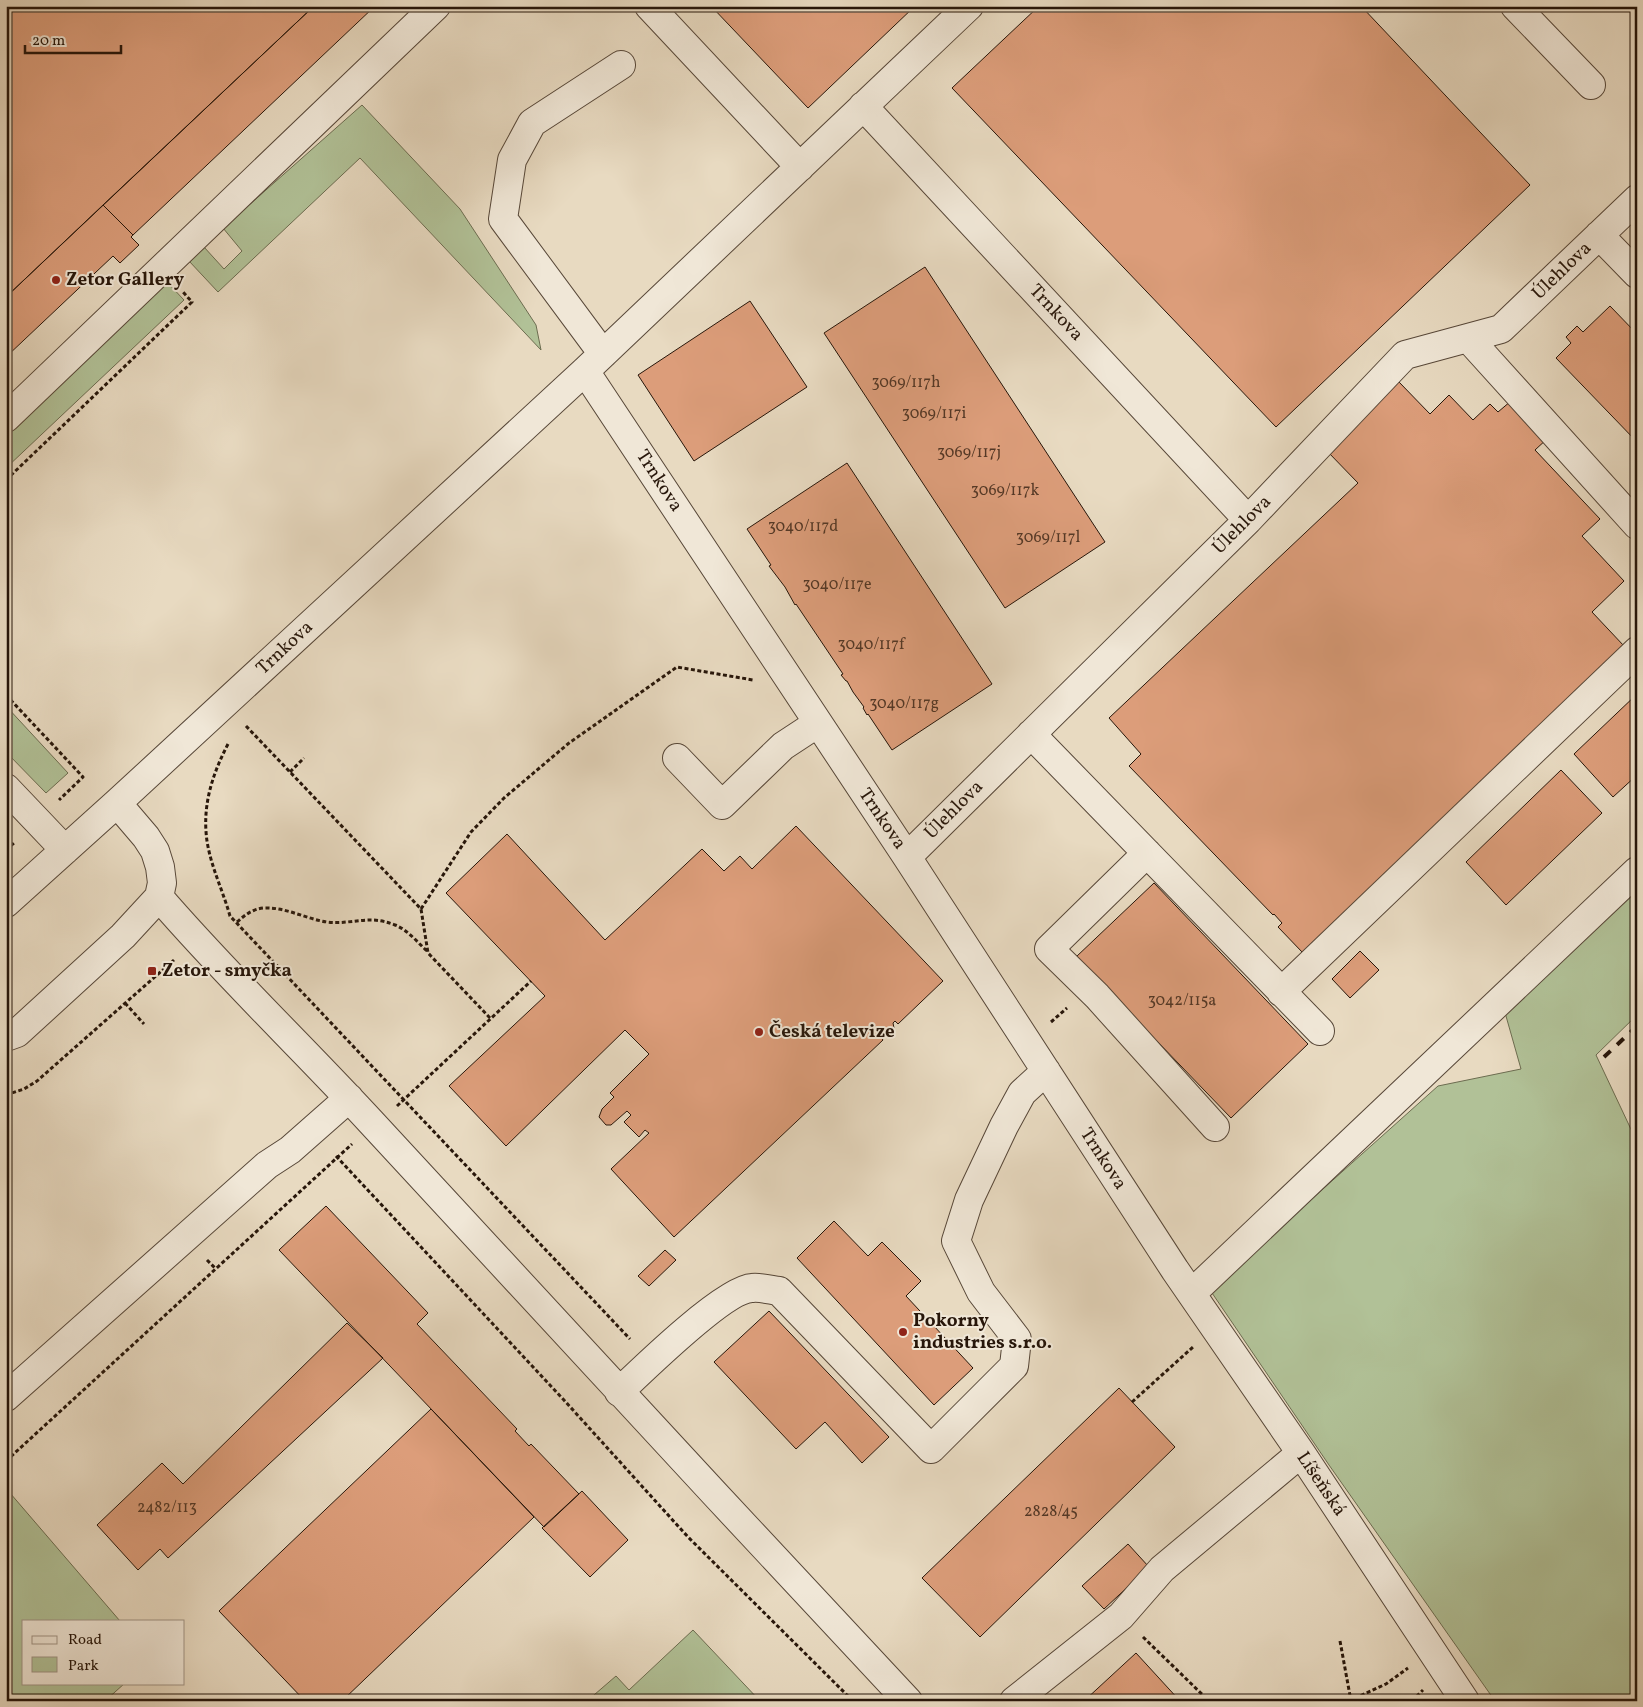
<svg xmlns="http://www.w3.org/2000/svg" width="1643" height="1707" font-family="Vollkorn,serif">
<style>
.green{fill:#b1c197;stroke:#6c6c50}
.building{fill:#dc9d7a;stroke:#27160a}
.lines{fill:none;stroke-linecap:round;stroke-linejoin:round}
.minor-casing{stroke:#574738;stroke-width:30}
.path{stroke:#27160a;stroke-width:3;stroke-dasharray:4 2.5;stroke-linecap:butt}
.minor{stroke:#f0e7d7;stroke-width:28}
.rail{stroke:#27160a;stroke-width:4;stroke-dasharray:9 9;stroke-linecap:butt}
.poi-dot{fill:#8f2418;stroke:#f0e7d7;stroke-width:2}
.labels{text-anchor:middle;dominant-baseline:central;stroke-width:4;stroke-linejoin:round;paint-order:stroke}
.number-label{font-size:16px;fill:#543826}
.street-label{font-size:19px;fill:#27160a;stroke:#f0e7d7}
.poi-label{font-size:19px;font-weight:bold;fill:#27160a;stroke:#f0e7d7;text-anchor:start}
</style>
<rect width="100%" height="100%" fill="#e8dac1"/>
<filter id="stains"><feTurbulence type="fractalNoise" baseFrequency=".004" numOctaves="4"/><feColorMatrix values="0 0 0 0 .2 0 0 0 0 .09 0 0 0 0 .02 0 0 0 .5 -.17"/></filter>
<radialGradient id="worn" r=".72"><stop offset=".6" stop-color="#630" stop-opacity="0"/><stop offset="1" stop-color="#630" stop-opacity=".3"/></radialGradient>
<path class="green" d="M362,105l98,104 76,116 5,25 -181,-192 -142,134 -29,-31 15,-14 20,22 18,-18 -19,-23z
M167,282l17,18 -178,168v-34z
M6,706l62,67 -22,20 -40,-41z
M1637,883v132l-41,40 41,87v559h-142l-166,-236 -119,-175 228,-204 83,-17 -17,-60z
M10,1493l110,128h-96v62h101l-20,18h-99v-204z
M693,1630l67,71h-173l29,-25 13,14z"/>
<path class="building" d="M6,6h308l-308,291z
M314,6h61l-242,229 -30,-30z
M711,6h204l-107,102z
M1039,6h322l169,179 -254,242 -324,-339z
M103,205l30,30 -2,2 8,8 -19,18 -7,-7 -107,101v-60z
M925,267l180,275 -100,66 -181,-275z
M750,301l57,86 -113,74 -56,-86z
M1610,306l27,28v108l-81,-84 15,-15 -5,-6 11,-11 6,6z
M1399,382l31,32 19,-19 24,25 17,-16 8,8 13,-11 37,37 -13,12 65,69 -18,17 42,45 -32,31 32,34 -321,307 -25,-26 4,-4 -8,-9 -1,1 -144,-149 12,-12 -32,-36 249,-235 -31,-32z
M847,463l145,221 -100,66 -24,-36 -1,1 -4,-7 1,-1 -11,-15 -6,-11h-1l-5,-6 2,-1 -47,-70 -1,1 -10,-18 -16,-21 2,-1 -24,-36z
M1637,694v81l-24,22 -39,-43z
M1561,770l41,43 -96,92 -40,-43z
M796,826l147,155 -45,43 -3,-3 -2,2 1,5 -2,5 -6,2 -5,-1 -1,2 3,4 -209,197 -63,-68 38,-36 -4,-3 -6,7 -15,-15 7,-7 -4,-4 -16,14h-5l-7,-8 3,-8 12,-12 -4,-4 39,-39 -24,-24 -119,116 -57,-60 96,-90 -99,-103 61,-59 98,106 97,-91 22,22 16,-15 12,13z
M1154,883l154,161 -77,74 -155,-161z
M1360,951l19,19 -29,28 -18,-19z
M326,1206l102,107 -11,11 100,105 -2,2 14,15 2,-2 48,50 -35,33 -265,-277z
M834,1221l34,35 14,-14 39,39 -15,15 67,72 -39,37 -137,-147z
M665,1250l11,10 -27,26 -11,-10z
M769,1311l120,126 -27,26 -37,-41 -29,27 -82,-87z
M347,1323l36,35 -215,200 -8,-9 -22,21 -41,-45 65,-62 21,21z
M1119,1388l56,59 -195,190 -58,-59z
M431,1409l103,108 -192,184h-37l-86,-90z
M582,1491l46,49 -38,37 -48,-49z
M1128,1544l21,23 -45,42 -22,-23z
M1136,1653l44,48h-96z"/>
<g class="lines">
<g class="minor-casing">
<path id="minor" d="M649,6l151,161
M1515,6l76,79
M863,106l385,414
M1599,235l38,39
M1468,338l169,187
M603,354l-100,-135 9,-59 20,-37 89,-58
M585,371l322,486 268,413 126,183 164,248
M6,418l430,-412
M1031,734l289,297
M677,758l45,47 61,-59 35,-23
M6,788l59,62
M1147,853l-98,96 48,47 118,131
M907,857l341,-337 157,-165 96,-26 136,-130
M159,897c67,78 142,149 212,225 178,193 357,387 537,579
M6,903l111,-100 468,-432 384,-365
M1281,992l356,-341
M6,1037l11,-4 106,-97 36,-39 3,-14 -2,-16 -5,-16 -9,-14 -29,-34
M1192,1293l445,-422
M619,1392c22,-21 106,-103 133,-104 9,-1 19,2 27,3l152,158 83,-83 3,-27 -36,-47 -25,-51 13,-41 35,-74 18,-33 24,-22
M6,1397l261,-232 23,-15 59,-52
M1014,1701l107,-85 41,-47 139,-116"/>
</g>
<path class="path" d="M6,480l186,-178 -9,-10
M6,695l77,82 -24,23
M246,726l175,183 7,44 63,66
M228,744c-16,31 -26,62 -21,97 4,26 16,50 23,75l400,423
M290,772l14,-14
M6,850l9,-8
M421,909l50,-77 33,-34 65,-55 108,-76 76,13
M237,922c8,-7 15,-13 27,-14 22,-1 42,11 63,14 26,3 41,-8 68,3 13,5 23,18 33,27
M125,1003l19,21
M1051,1022l16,-14
M6,1095l18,-6 13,-8 137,-121
M397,1106l134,-125
M336,1156l227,243 125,138 165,164
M207,1260l8,8
M1132,1402l61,-55
M6,1461l346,-317
M1143,1637l66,64
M1340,1641l11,60
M1349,1701l37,-17 22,-16
M1412,1701l11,-11"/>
<use href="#minor" class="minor"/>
<path class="rail" d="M1604,1057l33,-31"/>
</g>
<g class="poi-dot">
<circle cx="56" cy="280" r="5"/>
<rect x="147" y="966" width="10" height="10" rx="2.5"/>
<circle cx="759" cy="1032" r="5"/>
<circle cx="903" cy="1332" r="5"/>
</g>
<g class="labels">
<g class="number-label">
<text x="906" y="383">3069/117h</text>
<text x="934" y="414">3069/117i</text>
<text x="969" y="453">3069/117j</text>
<text x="1005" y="491">3069/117k</text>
<text x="803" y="527">3040/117d</text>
<text x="1048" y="538">3069/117l</text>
<text x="837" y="585">3040/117e</text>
<text x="871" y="645">3040/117f</text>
<text x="904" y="704">3040/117g</text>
<text x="1182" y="1001">3042/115a</text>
<text x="167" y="1508">2482/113</text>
<text x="1051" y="1512">2828/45</text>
</g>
<g class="street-label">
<text transform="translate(1562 271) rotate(-44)">Úlehlova</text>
<text transform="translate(1056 313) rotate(47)">Trnkova</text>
<text transform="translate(659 481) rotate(57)">Trnkova</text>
<text transform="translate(1242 525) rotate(-45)">Úlehlova</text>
<text transform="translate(285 648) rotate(-43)">Trnkova</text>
<text transform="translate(954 810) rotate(-45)">Úlehlova</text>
<text transform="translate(882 819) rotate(56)">Trnkova</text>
<text transform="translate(1103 1159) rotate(57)">Trnkova</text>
<text transform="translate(1321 1484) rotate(56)">Líšeňská</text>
</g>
<g class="poi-label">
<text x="66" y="280">Zetor Gallery</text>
<text x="162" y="971">Zetor - smyčka</text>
<text x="769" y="1032">Česká televize</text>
<text x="913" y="1321">Pokorny<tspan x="913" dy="22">industries s.r.o.</tspan></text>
</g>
</g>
<rect width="1643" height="1707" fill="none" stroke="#e8dac1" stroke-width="25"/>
<rect x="8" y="8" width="1628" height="1692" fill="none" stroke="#27160a" stroke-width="2.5"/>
<rect x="12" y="12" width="1618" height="1682" fill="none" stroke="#27160a"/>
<rect x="22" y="1620" width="162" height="65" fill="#f0e7d7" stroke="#a09385"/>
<rect x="32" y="1636" width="25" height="8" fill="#f0e7d7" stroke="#a09385"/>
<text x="68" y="1644" font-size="15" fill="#27160a">Road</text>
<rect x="32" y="1657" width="25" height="15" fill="#b1c197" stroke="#a09385"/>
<text x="68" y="1670" font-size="15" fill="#27160a">Park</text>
<path d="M25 45v8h96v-8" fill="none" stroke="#27160a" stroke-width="2.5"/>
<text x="32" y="45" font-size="15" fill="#27160a" stroke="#f0e7d7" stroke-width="4" paint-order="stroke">20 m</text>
<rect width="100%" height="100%" filter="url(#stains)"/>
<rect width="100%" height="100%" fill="url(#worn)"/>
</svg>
